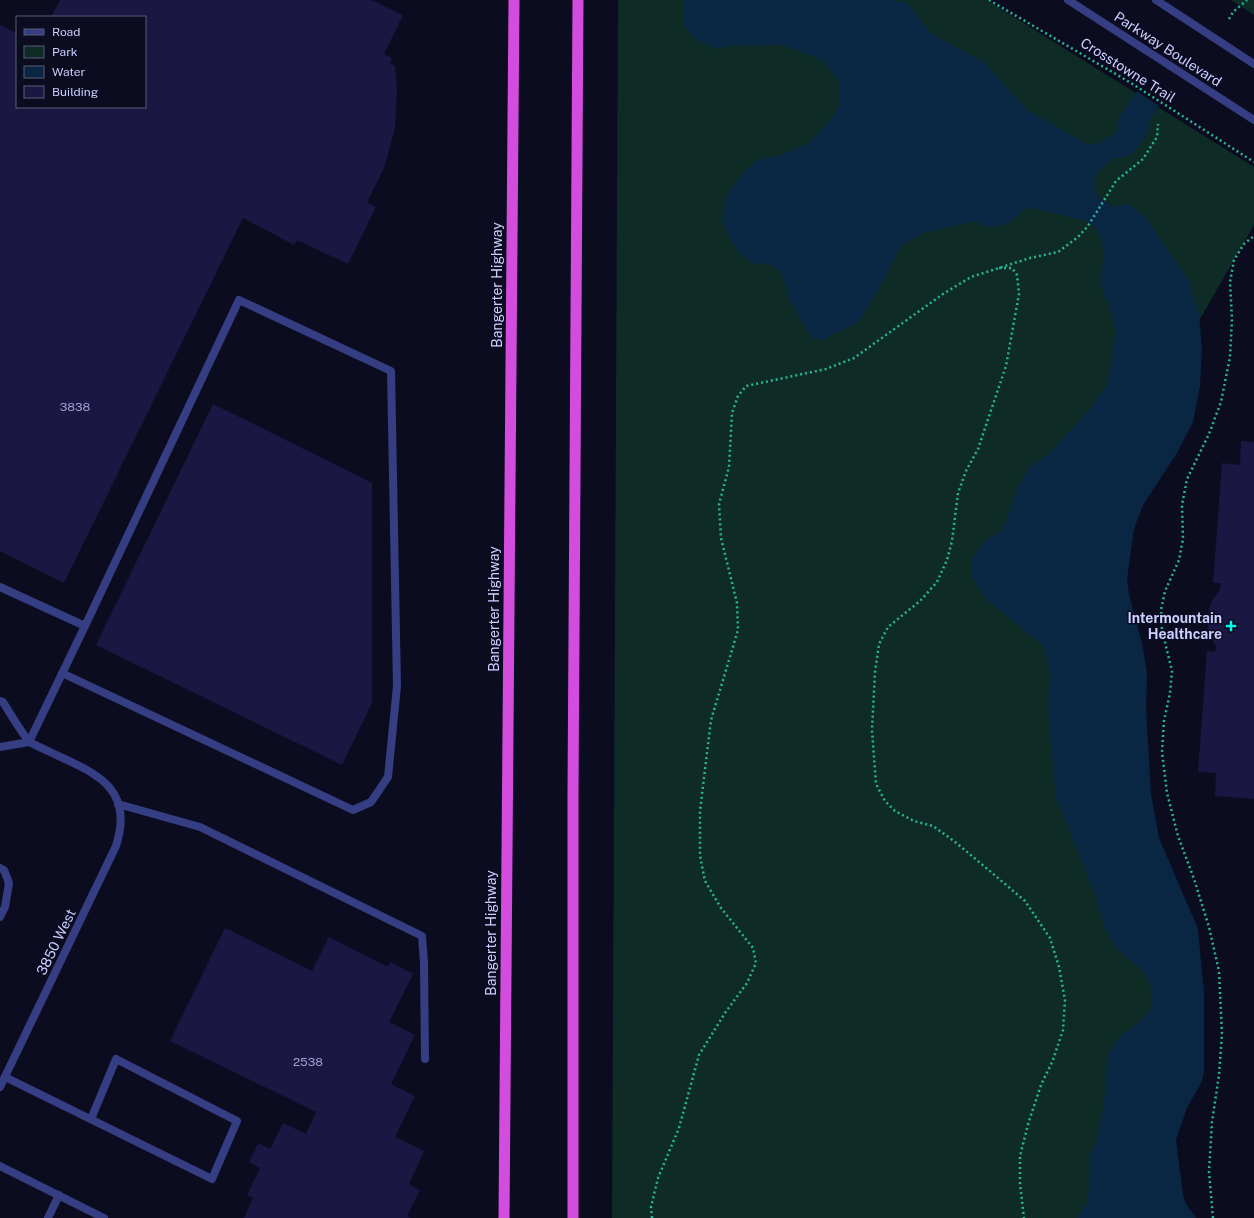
<svg xmlns="http://www.w3.org/2000/svg" width="1254" height="1218" font-family="'Public Sans',sans-serif">
<style>
.green{fill:#0f2b26}
.water{fill:#092743}
.building{fill:#1a1742}
.lines{fill:none;stroke-linecap:round;stroke-linejoin:round}
.path{stroke:#29b698;stroke-width:2.5;stroke-dasharray:2 3;stroke-linecap:butt}
.service{stroke:#353e82;stroke-width:8}
.tertiary{stroke:#353e82;stroke-width:8}
.trunk{stroke:#d24ddd;stroke-width:11}
.poi-dot{fill:#00f7ea;stroke:#0c0c21;stroke-width:1.5}
.labels{text-anchor:middle;dominant-baseline:central;stroke-width:3;stroke-linejoin:round;paint-order:stroke}
.number-label{font-size:12px;fill:#a0a0d0}
.street-label{font-size:14px;fill:#ccceff;stroke:#0c0c21}
.poi-label{font-size:14px;font-weight:bold;fill:#ccceff;stroke:#0c0c21;text-anchor:end}
</style>
<rect width="100%" height="100%" fill="#0c0c21"/>
<path class="green" d="M618,0h369l267,167v58l-155,270 57,438 11,285h-555z
M1231,0h23v15z"/>
<path class="water" d="M684,0h209l14,3 25,31 53,29 42,47 60,34 8,1 17,-9 5,-6 1,-9 5,-11 1,1 13,-20 22,15 -10,14v8l-5,11 -9,12 -10,6 -12,2 -13,10 -5,8 -1,7 2,12 17,10 14,-2 16,10 45,65 11,35 3,35 -2,37 -7,36 -16,31 -34,52 -9,24 -7,50 2,16 13,48 5,30 -1,35 5,87 8,43 39,91 6,64v78l-2,10 -15,27 -11,32 7,55 3,9 10,14h-119l11,-15 2,-47 8,-18 8,-50 1,-31 11,-19 24,-18 10,-12 -1,-20 -6,-15 -31,-27 -9,-18 -9,-31 -40,-100 -7,-77 -1,-17 3,-30 -9,-28 -57,-47 -14,-22 1,-16 13,-19 16,-10 8,-18 8,-25 12,-20 19,-13 41,-45 18,-25 9,-53 -7,-27 -10,-23 6,-26 -4,-16 -5,-13 -12,-7 -11,-2 -39,-10 -10,2 -14,12 -16,5h-9l-9,-6 -53,12 -22,13 -19,37 -23,39 -26,12 -9,6 -12,-2 -23,-39 -8,-28 -10,-6 -19,-2 -10,-7 -11,-15 -9,-21 2,-15 6,-15 17,-21 9,-8 25,-6 26,-11 17,-16 16,-23v-23l-17,-21 -19,-8 -23,-8 -54,1 -12,3 -22,-12 -10,-13z"/>
<path class="building" d="M60,0h311l32,15 -19,39 8,4 -2,6 5,2 2,23 -2,39 -11,40 -17,34 9,5 -28,57 -51,-24 -3,5 -51,-27 -179,365 -64,-32v-526l17,8v74h128v-90h-94z
M213,404l159,79v220l-30,62 -246,-120z
M1241,441l13,1v357l-39,-3 1,-23 -18,-1 9,-121 8,1 1,-6 -7,-12 -2,-16 4,-16 9,-12 1,-7h-8l9,-120 18,2z
M225,928l87,43 17,-34 59,30 2,-5 23,12 -24,48 26,13 -24,49 24,12 -20,41 29,14 -15,33 11,6 -13,26 5,2h-168l9,-20 -6,-3 13,-27 -11,-6 9,-19 12,6 13,-26 23,11 10,-22 -146,-71z"/>
<g class="lines">
<path class="path" d="M989,0l142,83 123,79
M1229,19l4,-7 14,-12
M999,268h13l5,7 2,19 -13,72 -28,83 -12,22 -8,22 -6,48 -5,19 -10,22 -17,19 -32,26 -9,17 -4,28 -3,58 4,54 9,17 10,10 19,10 19,5 21,15 37,31 34,29 25,37 9,29 6,33 -2,30 -10,30 -12,25 -12,36 -9,35v28l4,34
M652,1218l-1,-11 7,-29 21,-50 20,-73 26,-42 22,-30 9,-20 -3,-15 -32,-40 -16,-27 -5,-25v-45l11,-91 27,-90 -1,-27 -16,-65 -2,-34 10,-37 3,-54 6,-17 8,-10 80,-17 28,-11 89,-64 28,-17 59,-19 28,-6 20,-15 10,-11 28,-45 27,-22 14,-22 1,-13
M1213,1218l-4,-46 3,-50 7,-47 3,-41 -3,-63 -10,-44 -15,-48 -16,-43 -11,-43 -5,-41 2,-31 6,-28 2,-22 -10,-41 -1,-20 4,-19 14,-31 4,-21 -1,-34 5,-26 22,-45 12,-32 9,-45 2,-38 -2,-37 4,-22 10,-16 10,-8"/>
<path class="service" d="M0,587l85,39
M29,742l56,-116 154,-326 152,71 6,315 -9,91 -17,25 -18,8 -291,-137
M118,804l82,23 222,109 2,27 1,96
M0,868l4,2 5,13 -4,24 -5,10
M5,1077l207,102 25,-58 -121,-62 -25,60
M0,1166l104,52
M48,1218l11,-23"/>
<path class="tertiary" d="M1068,0l186,120
M1156,0l98,64
M0,701l3,1c5,8 22,37 28,41 6,3 13,6 19,9 45,21 85,35 66,94l-116,241
M0,747l29,-5"/>
<path class="trunk" d="M504,1218l10,-1218
M573,1218v-424l5,-794"/>
</g>
<path class="poi-dot" d="M1229 620h4v4h4v4h-4v4h-4v-4h-4v-4h4z"/>
<g class="labels">
<g class="number-label">
<text x="75" y="407">3838</text>
<text x="308" y="1062">2538</text>
</g>
<g class="street-label">
<text transform="translate(1168 49) rotate(33)">Parkway Boulevard</text>
<text transform="translate(1128 70) rotate(32)">Crosstowne Trail</text>
<text transform="translate(497 285) rotate(-90)">Bangerter Highway</text>
<text transform="translate(494 609) rotate(-90)">Bangerter Highway</text>
<text transform="translate(491 933) rotate(-90)">Bangerter Highway</text>
<text transform="translate(56 942) rotate(-64)">3850 West</text>
</g>
<g class="poi-label">
<text x="1222" y="618">Intermountain<tspan x="1222" dy="16">Healthcare</tspan></text>
</g>
</g>
<rect x="16" y="16" width="130" height="92" fill="#0c0c21" stroke="#595a7a"/>
<rect x="24" y="29" width="20" height="6" fill="#353e82" stroke="#595a7a"/>
<text x="52" y="36" font-size="12" fill="#ccceff">Road</text>
<rect x="24" y="46" width="20" height="12" fill="#0f2b26" stroke="#595a7a"/>
<text x="52" y="56" font-size="12" fill="#ccceff">Park</text>
<rect x="24" y="66" width="20" height="12" fill="#092743" stroke="#595a7a"/>
<text x="52" y="76" font-size="12" fill="#ccceff">Water</text>
<rect x="24" y="86" width="20" height="12" fill="#1a1742" stroke="#595a7a"/>
<text x="52" y="96" font-size="12" fill="#ccceff">Building</text>
</svg>
